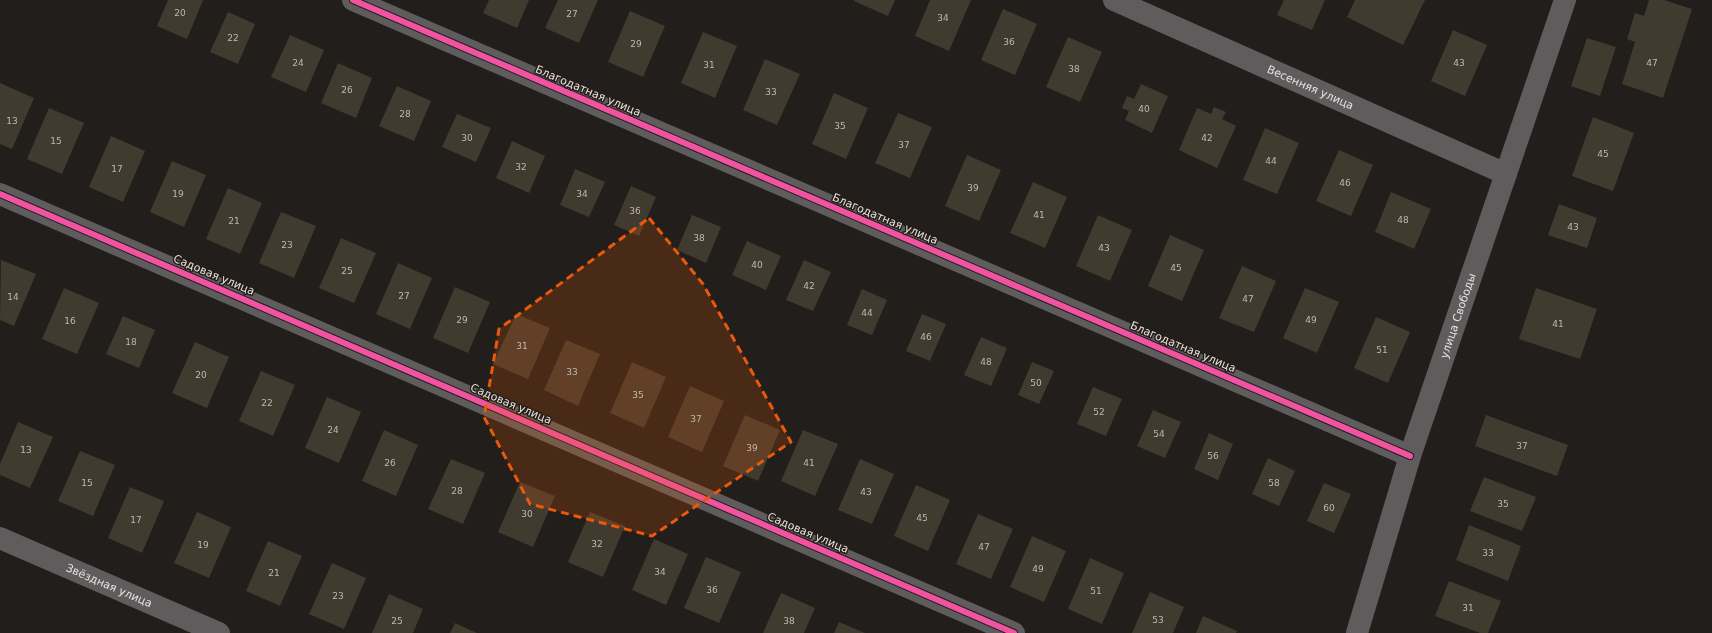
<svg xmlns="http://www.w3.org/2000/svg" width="1712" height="633" font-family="'DejaVu Sans',sans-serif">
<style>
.building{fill:#413a2f}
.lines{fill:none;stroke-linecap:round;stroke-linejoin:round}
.minor{stroke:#5e5c5c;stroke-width:22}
.cycleway-casing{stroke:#251d18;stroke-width:8}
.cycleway{stroke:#f153a3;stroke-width:6}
.marked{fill:#e8590c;fill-opacity:0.2;stroke:#e8590c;stroke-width:3;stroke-dasharray:8 5;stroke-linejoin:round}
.labels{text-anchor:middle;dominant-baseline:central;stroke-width:3;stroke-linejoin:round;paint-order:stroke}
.number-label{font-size:9px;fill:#beb8b3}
.street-label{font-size:11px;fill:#e8e2df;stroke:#251d18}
</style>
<rect width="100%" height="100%" fill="#221e1b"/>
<path class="building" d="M168,0h35l-16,39 -30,-13z
M489,0h40l-12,28 -34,-15z
M558,0h40l-19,43 -34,-15z
M854,0h41l-7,16 -34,-15z
M930,0h41l-22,51 -34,-15z
M1284,0h41l-13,30 -35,-15z
M1355,0h70l-22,45 -56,-28z
M1649,0h15l28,9 -29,89 -41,-14 13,-42 -8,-3 8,-26 9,3z
M1003,9l34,15 -22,51 -34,-15z
M630,11l35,15 -22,51 -35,-15z
M228,12l27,12 -17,40 -28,-12z
M1453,30l34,15 -22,51 -34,-15z
M703,32l34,14 -22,52 -34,-15z
M290,35l34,15 -18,42 -35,-15z
M1068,37l34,15 -22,50 -34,-15z
M1587,38l29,9 -16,49 -29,-10z
M765,59l35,15 -23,51 -34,-15z
M338,63l34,15 -16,40 -35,-15z
M0,83l34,15 -22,51 -12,-5z
M1141,84l27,12 -16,37 -27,-13 4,-9 -7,-3 5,-12 7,3z
M397,86l34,15 -17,40 -35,-15z
M834,93l34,15 -22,51 -34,-15z
M1214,107l12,5 -4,7 14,7 -19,42 -38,-18 18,-42 14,6z
M49,108l35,15 -22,51 -35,-15z
M898,113l34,14 -22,51 -35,-15z
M457,114l34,14 -15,34 -34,-15z
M1593,117l41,16 -21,58 -41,-15z
M1265,128l34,15 -22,51 -34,-14z
M111,136l34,15 -22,51 -34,-15z
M512,141l33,15 -16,37 -33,-15z
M1339,150l34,15 -22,51 -35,-15z
M967,155l34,15 -22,51 -34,-15z
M172,161l34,14 -22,52 -34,-15z
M575,169l30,13 -16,35 -29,-12z
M1033,182l34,15 -22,51 -35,-15z
M631,186l25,11 -17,39 -25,-11z
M228,188l34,15 -22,51 -34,-15z
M1391,192l40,17 -17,40 -39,-17z
M1559,204l38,14 -10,30 -39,-13z
M281,212l35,14 -22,52 -35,-15z
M692,215l29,12 -15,36 -29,-13z
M1098,215l34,15 -22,51 -34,-15z
M1170,235l34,15 -22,51 -34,-15z
M341,238l35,15 -22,50 -35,-15z
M747,241l34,15 -15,34 -34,-15z
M1,260l35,14 -22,52 -14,-6z
M804,260l27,12 -18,39 -27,-11z
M398,263l34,15 -22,51 -34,-15z
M1242,266l34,15 -22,51 -35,-14z
M455,287l35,15 -22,51 -35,-15z
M64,288l35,15 -22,51 -35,-15z
M1305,288l34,14 -22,51 -34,-15z
M1536,288l61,21 -17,50 -61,-20z
M862,289l25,11 -15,35 -25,-10z
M516,314l34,14 -22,51 -35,-15z
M922,314l24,10 -16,37 -24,-10z
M123,316l32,14 -16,38 -33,-14z
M1376,317l34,15 -22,51 -34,-15z
M981,337l26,11 -16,38 -27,-11z
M566,340l34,14 -22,52 -34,-16z
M195,342l34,15 -22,51 -35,-15z
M632,362l34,15 -22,51 -34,-15z
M1032,362l22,9 -15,33 -21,-9z
M261,371l34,14 -22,51 -34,-15z
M690,386l34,15 -22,51 -34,-15z
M1093,387l29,12 -16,37 -29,-12z
M327,397l34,15 -22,51 -34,-15z
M1153,410l28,12 -16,36 -28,-12z
M745,415l35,15 -22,51 -35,-15z
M1486,415l82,30 -11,31 -82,-30z
M18,422l35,15 -23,51 -30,-13v-11z
M384,430l34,15 -22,51 -34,-15z
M803,430l35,14 -23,52 -34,-15z
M1209,433l24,11 -15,36 -24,-11z
M80,451l35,14 -22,51 -35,-15z
M1268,458l27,13 -16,35 -27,-12z
M451,459l34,14 -22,51 -35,-15z
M860,459l34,15 -22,50 -34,-14z
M1484,477l52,20 -14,34 -52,-20z
M520,482l35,14 -22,51 -35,-15z
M1324,483l27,11 -17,39 -27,-12z
M916,485l34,15 -22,51 -34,-15z
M130,487l34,14 -22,52 -34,-15z
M197,512l34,15 -22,51 -35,-15z
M590,512l35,14 -22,51 -35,-15z
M978,514l35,15 -22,50 -35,-15z
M1469,525l52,21 -13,35 -52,-21z
M1032,536l34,15 -22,51 -34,-15z
M654,539l34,15 -22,51 -34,-15z
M268,541l34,15 -22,50 -34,-15z
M706,557l35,15 -22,51 -35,-15z
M1090,558l34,15 -22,51 -34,-15z
M332,563l34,15 -22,51 -35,-15z
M1449,581l52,20 -13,32h-8l-45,-17z
M1150,592l34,15 -11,26h-41z
M781,593l34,15 -11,25h-41z
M389,594l34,15 -10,24h-41z
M1203,616l34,15 -1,2h-40z
M839,622l26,11h-31z
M455,623l22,10h-27z"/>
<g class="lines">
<g class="minor">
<path d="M353,0l1057,456"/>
<path id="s1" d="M1114,0l392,174"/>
<path d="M0,194l1014,439"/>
<path id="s2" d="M0,538l219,95"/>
<path id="s3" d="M1357,633l53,-177 155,-456"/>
</g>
<g class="cycleway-casing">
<path id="cycleway" d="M353,0l1057,456
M0,194l1014,439"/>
</g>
<use href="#cycleway" class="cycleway"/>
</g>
<path class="marked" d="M649,218l54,66 88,158 -139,94 -122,-32 -46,-87 15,-88z"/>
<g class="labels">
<g class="number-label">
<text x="180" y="13">20</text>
<text x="572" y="14">27</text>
<text x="943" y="18">34</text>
<text x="233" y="38">22</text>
<text x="1009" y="42">36</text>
<text x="636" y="44">29</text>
<text x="298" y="63">24</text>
<text x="1459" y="63">43</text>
<text x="1652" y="63">47</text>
<text x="709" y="65">31</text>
<text x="1074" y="69">38</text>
<text x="347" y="90">26</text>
<text x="771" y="92">33</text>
<text x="1144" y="109">40</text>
<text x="405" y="114">28</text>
<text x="12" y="121">13</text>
<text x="840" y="126">35</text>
<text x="467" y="138">30</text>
<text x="1207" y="138">42</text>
<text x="56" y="141">15</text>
<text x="904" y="145">37</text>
<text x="1603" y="154">45</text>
<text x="1271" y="161">44</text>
<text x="521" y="167">32</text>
<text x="117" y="169">17</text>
<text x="1345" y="183">46</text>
<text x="973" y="188">39</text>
<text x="178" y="194">19</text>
<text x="582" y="194">34</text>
<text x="635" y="211">36</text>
<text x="1039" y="215">41</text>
<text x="1403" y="220">48</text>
<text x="234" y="221">21</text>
<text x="1573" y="227">43</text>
<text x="699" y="238">38</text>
<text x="287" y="245">23</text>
<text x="1104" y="248">43</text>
<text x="757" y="265">40</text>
<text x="1176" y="268">45</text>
<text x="347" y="271">25</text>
<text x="809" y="286">42</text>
<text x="404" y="296">27</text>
<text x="13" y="297">14</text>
<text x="1248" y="299">47</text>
<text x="867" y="313">44</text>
<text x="462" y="320">29</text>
<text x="1311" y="320">49</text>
<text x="70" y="321">16</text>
<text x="1558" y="324">41</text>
<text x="926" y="337">46</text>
<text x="131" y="342">18</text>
<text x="522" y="346">31</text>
<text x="1382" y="350">51</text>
<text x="986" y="362">48</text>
<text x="572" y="372">33</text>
<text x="201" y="375">20</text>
<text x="1036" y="383">50</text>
<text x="638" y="395">35</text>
<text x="267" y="403">22</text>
<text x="1099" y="412">52</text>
<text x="696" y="419">37</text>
<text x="333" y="430">24</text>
<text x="1159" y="434">54</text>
<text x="1522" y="446">37</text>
<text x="752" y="448">39</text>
<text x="26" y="450">13</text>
<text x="1213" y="456">56</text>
<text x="390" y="463">26</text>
<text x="809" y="463">41</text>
<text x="87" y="483">15</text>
<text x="1274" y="483">58</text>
<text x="457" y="491">28</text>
<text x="866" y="492">43</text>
<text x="1503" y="504">35</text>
<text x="1329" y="508">60</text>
<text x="527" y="514">30</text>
<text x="922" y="518">45</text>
<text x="136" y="520">17</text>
<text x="597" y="544">32</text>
<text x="203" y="545">19</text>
<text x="984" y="547">47</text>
<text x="1488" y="553">33</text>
<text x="1038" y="569">49</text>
<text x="660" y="572">34</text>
<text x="274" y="573">21</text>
<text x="712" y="590">36</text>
<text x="1096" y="591">51</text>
<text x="338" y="596">23</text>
<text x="1468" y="608">31</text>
<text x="1158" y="620">53</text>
<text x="397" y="621">25</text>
<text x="789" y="621">38</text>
</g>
<g class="street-label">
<text stroke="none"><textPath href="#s1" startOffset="215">Весенняя улица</textPath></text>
<text transform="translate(588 91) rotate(23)">Благодатная улица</text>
<text transform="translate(885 219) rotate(23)">Благодатная улица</text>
<text transform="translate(214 275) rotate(23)">Садовая улица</text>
<text stroke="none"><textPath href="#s3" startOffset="333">улица Свободы</textPath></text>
<text transform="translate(1183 347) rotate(23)">Благодатная улица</text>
<text transform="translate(511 404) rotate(23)">Садовая улица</text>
<text transform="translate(808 533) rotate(23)">Садовая улица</text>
<text stroke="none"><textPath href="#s2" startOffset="119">Звёздная улица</textPath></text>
</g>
</g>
</svg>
